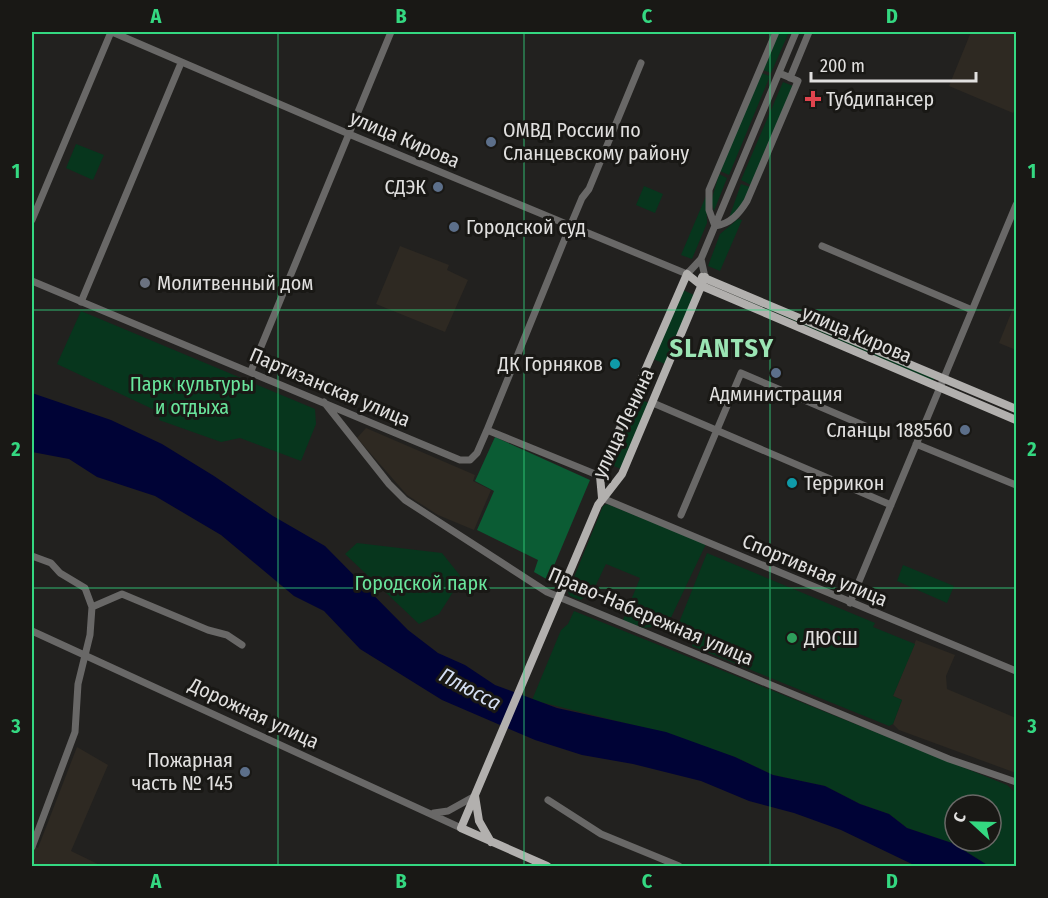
<svg xmlns="http://www.w3.org/2000/svg" width="1048" height="898" font-family="'Fira Sans Condensed',sans-serif">
<style>
.built{fill:#2e2922}
.green{fill:#07361d;fill-rule:evenodd}
.forest{fill:#0b5c34}
.water{fill:#000336}
.lines{fill:none;stroke-linecap:round;stroke-linejoin:round}
.minor{stroke:#696867;stroke-width:7}
.major{stroke:#b2b0ae;stroke-width:8}
.grid{fill:none;stroke:#34d881;stroke-width:1.5;stroke-opacity:0.55}
.health-dot{fill:#e0444e;stroke:#191815;stroke-width:2}
.service-dot{fill:#5c6f8a;stroke:#191815;stroke-width:2}
.worship-dot{fill:#6b7280;stroke:#191815;stroke-width:2}
.culture-dot{fill:#0f9aa8;stroke:#191815;stroke-width:2}
.leisure-dot{fill:#2e9e5b;stroke:#191815;stroke-width:2}
.labels{text-anchor:middle;dominant-baseline:central;stroke-width:6;stroke-linejoin:round;paint-order:stroke}
.poi-label{font-size:20px;fill:#e1e0df;stroke:#191815;text-anchor:start}
.street-label{font-size:20px;fill:#e1e0df;stroke:#191815}
.park-label{font-size:20px;fill:#69e59c;stroke:#191815}
.water-label{font-size:21px;font-style:italic;fill:#d4def3;stroke:#191815}
.district-label{font-size:26px;font-weight:bold;letter-spacing:1.5px;fill:#9be4b3;stroke:#191815}
.neatline{fill:none;stroke:#34d881;stroke-width:2}
.grid-label{font-size:20px;text-anchor:middle;font-weight:bold;fill:#34d881}
</style>
<rect width="100%" height="100%" fill="#22211f"/>
<path class="built" d="M971,32h45v75l-3,6 -64,-27z
M400,246l49,19 -2,5 21,10 -23,52 -69,-28z
M1016,301v49l-17,-7z
M366,428l109,47 -2,6 18,9 -17,40 -36,-15 -31,-20 -50,-57z
M916,640l39,15 -9,21 1,13 69,29v55l-117,-43 -6,-6 9,-24 -9,-4z
M77,747l31,18 -37,86 31,15h-70v-21l6,3z"/>
<path class="green" d="M779,32h10l-18,41 -8,-3z
M761,73l9,3 -41,99 -9,-4z
M783,82l10,4 -42,99 -10,-5z
M76,144l28,11 -11,25 -27,-12z
M719,174l8,4 -13,33 -3,-9z
M741,184l9,3 -10,21 -11,10z
M644,186l19,8 -8,19 -19,-8z
M706,196l1,27 -15,36 -11,-4z
M738,219l4,1 -22,51 -12,-5 12,-32z
M683,290l11,5 -29,69 -12,-5z
M728,292l206,85v2l-1,2z
M81,311l234,98 1,15 -15,37 -61,-23 -19,4 -62,-22 2,-7 -104,-49z
M637,398l12,5 -28,66 -12,-5z
M607,504l99,40 -39,82 -27,2 -17,-8 17,-42 -34,-14c-8,15 -10,28 -26,36l-10,-4 -2,-4 35,-86z
M357,543l85,10 20,25 -23,36 -20,10 -74,-70z
M707,553l168,70 -2,4 42,17 -22,52 9,4 -9,24 -4,2 -197,-80 1,-3 -19,-8z
M903,565l51,21 -7,17 -50,-22z
M574,611l433,174 9,8v73h-27l-37,-23 -45,-15 -18,-14 -29,-10 -35,-18 -52,-11 -38,-18 -90,-29 -113,-28 29,-70 7,-6zM955,805h36v36h-36z"/>
<path class="forest" d="M495,437l95,43 -42,100 -14,-8 4,-12 -61,-30 17,-39 -19,-10z"/>
<path class="water" d="M32,393l79,27 51,24 52,32 59,40 52,30 83,84 30,23 27,12 30,20 62,23 109,24 69,25 38,18 52,11 35,18 29,10 18,14 45,15 37,23h-73l-75,-36 -47,-17 -45,-12 -48,-20 -68,-17 -51,-9 -47,-15 -93,-40 -82,-51 -36,-38 -30,-15 -73,-61 -66,-39 -58,-19 -28,-18 -37,-7z"/>
<g class="lines">
<path class="minor" d="M112,32l244,105 331,137 14,-15 95,-227
M790,78l19,-46
M32,220l79,-188
M715,226l-6,-16v-20l67,-158
M715,226c15,-2 24,-12 32,-25l51,-120 -19,-8
M822,246l150,64
M701,259l4,18
M32,281l428,179h10l7,-7 10,-23 113,46
M81,302l100,-239
M251,371l140,-339
M324,402l65,82 16,16 142,92 402,167 67,23
M653,403l238,102
M487,430l79,-194 16,-38 7,-9 52,-126
M916,444l100,41
M602,498l414,173
M681,515l60,-142 143,61
M32,556l19,7 9,10 25,15 7,19 -2,28 -12,49 -3,48 -43,115
M850,603l166,-398
M92,607l30,-13 86,36 19,5 15,10
M32,631l429,197
M548,800l53,34 78,32
M434,813l14,-2 27,-15"/>
<path class="major" d="M687,274l15,12 314,134
M702,277l314,132
M602,498l-2,-22 3,-9 84,-193
M475,796l4,25 12,21
M547,866l-86,-38 137,-323 24,-31 83,-197"/>
</g>
<path class="grid" d="M278,32v834M524,32v834M770,32v834M32,310h984M32,588h984"/>
<path class="health-dot" d="M810 90h6v6h6v6h-6v6h-6v-6h-6v-6h6z"/>
<g class="service-dot">
<circle cx="491" cy="142" r="6"/>
<circle cx="438" cy="187" r="6"/>
<circle cx="454" cy="227" r="6"/>
<circle cx="776" cy="373" r="6"/>
<circle cx="965" cy="430" r="6"/>
<circle cx="245" cy="772" r="6"/>
</g>
<circle class="worship-dot" cx="145" cy="283" r="6"/>
<g class="culture-dot">
<circle cx="615" cy="364" r="6"/>
<circle cx="792" cy="483" r="6"/>
</g>
<circle class="leisure-dot" cx="792" cy="638" r="6"/>
<g class="labels">
<g class="poi-label">
<text x="826" y="99">Тубдипансер</text>
<text x="503" y="130">ОМВД России по<tspan x="503" dy="23">Сланцевскому району</tspan></text>
<text x="426" y="187" text-anchor="end">СДЭК</text>
<text x="466" y="227">Городской суд</text>
<text x="157" y="283">Молитвенный дом</text>
<text x="603" y="364" text-anchor="end">ДК Горняков</text>
<text x="776" y="394" text-anchor="middle">Администрация</text>
<text x="953" y="430" text-anchor="end">Сланцы 188560</text>
<text x="804" y="483">Террикон</text>
<text x="804" y="638">ДЮСШ</text>
<text x="233" y="760" text-anchor="end">Пожарная<tspan x="233" dy="23">часть № 145</tspan></text>
</g>
<g class="street-label">
<text transform="translate(405 139) rotate(23)">улица Кирова</text>
<text transform="translate(857 334) rotate(23)">улица Кирова</text>
<text transform="translate(330 387) rotate(23)">Партизанская улица</text>
<text transform="translate(623 423) rotate(-65)">улица Ленина</text>
<text transform="translate(815 570) rotate(23)">Спортивная улица</text>
<text transform="translate(651 616) rotate(23)">Право-Набережная улица</text>
<text transform="translate(254 713) rotate(25)">Дорожная улица</text>
</g>
<g class="park-label">
<text x="192" y="384">Парк культуры<tspan x="192" dy="23">и отдыха</tspan></text>
<text x="421" y="583">Городской парк</text>
</g>
<g class="water-label">
<text transform="translate(470 689) rotate(28)">Плюсса</text>
</g>
<g class="district-label">
<text x="722" y="348">SLANTSY</text>
</g>
</g>
<rect width="1048" height="898" fill="none" stroke="#191815" stroke-width="66"/>
<g transform="translate(973 823) rotate(292)"><circle r="28" fill="#191815" stroke="#696866" stroke-width="1.5"/>
<path d="M0-4.5L10 22L0 15L-10 22Z" fill="#34d881"/>
<text y="-9" font-size="16" font-weight="bold" text-anchor="middle" fill="#e1e0df">С</text>
</g>
<path d="M811 72v9h165v-9" fill="none" stroke="#e1e0df" stroke-width="3"/>
<text x="820" y="72" font-size="18" fill="#e1e0df" stroke="#191815" stroke-width="4.5" paint-order="stroke">200 m</text>
<rect x="33" y="33" width="982" height="832" class="neatline"/>
<g class="grid-label">
<text x="156" y="23">A</text>
<text x="401" y="23">B</text>
<text x="647" y="23">C</text>
<text x="892" y="23">D</text>
<text x="16" y="178">1</text>
<text x="1032" y="178">1</text>
<text x="16" y="456">2</text>
<text x="1032" y="456">2</text>
<text x="16" y="733">3</text>
<text x="1032" y="733">3</text>
<text x="156" y="888">A</text>
<text x="401" y="888">B</text>
<text x="647" y="888">C</text>
<text x="892" y="888">D</text>
</g>
</svg>
